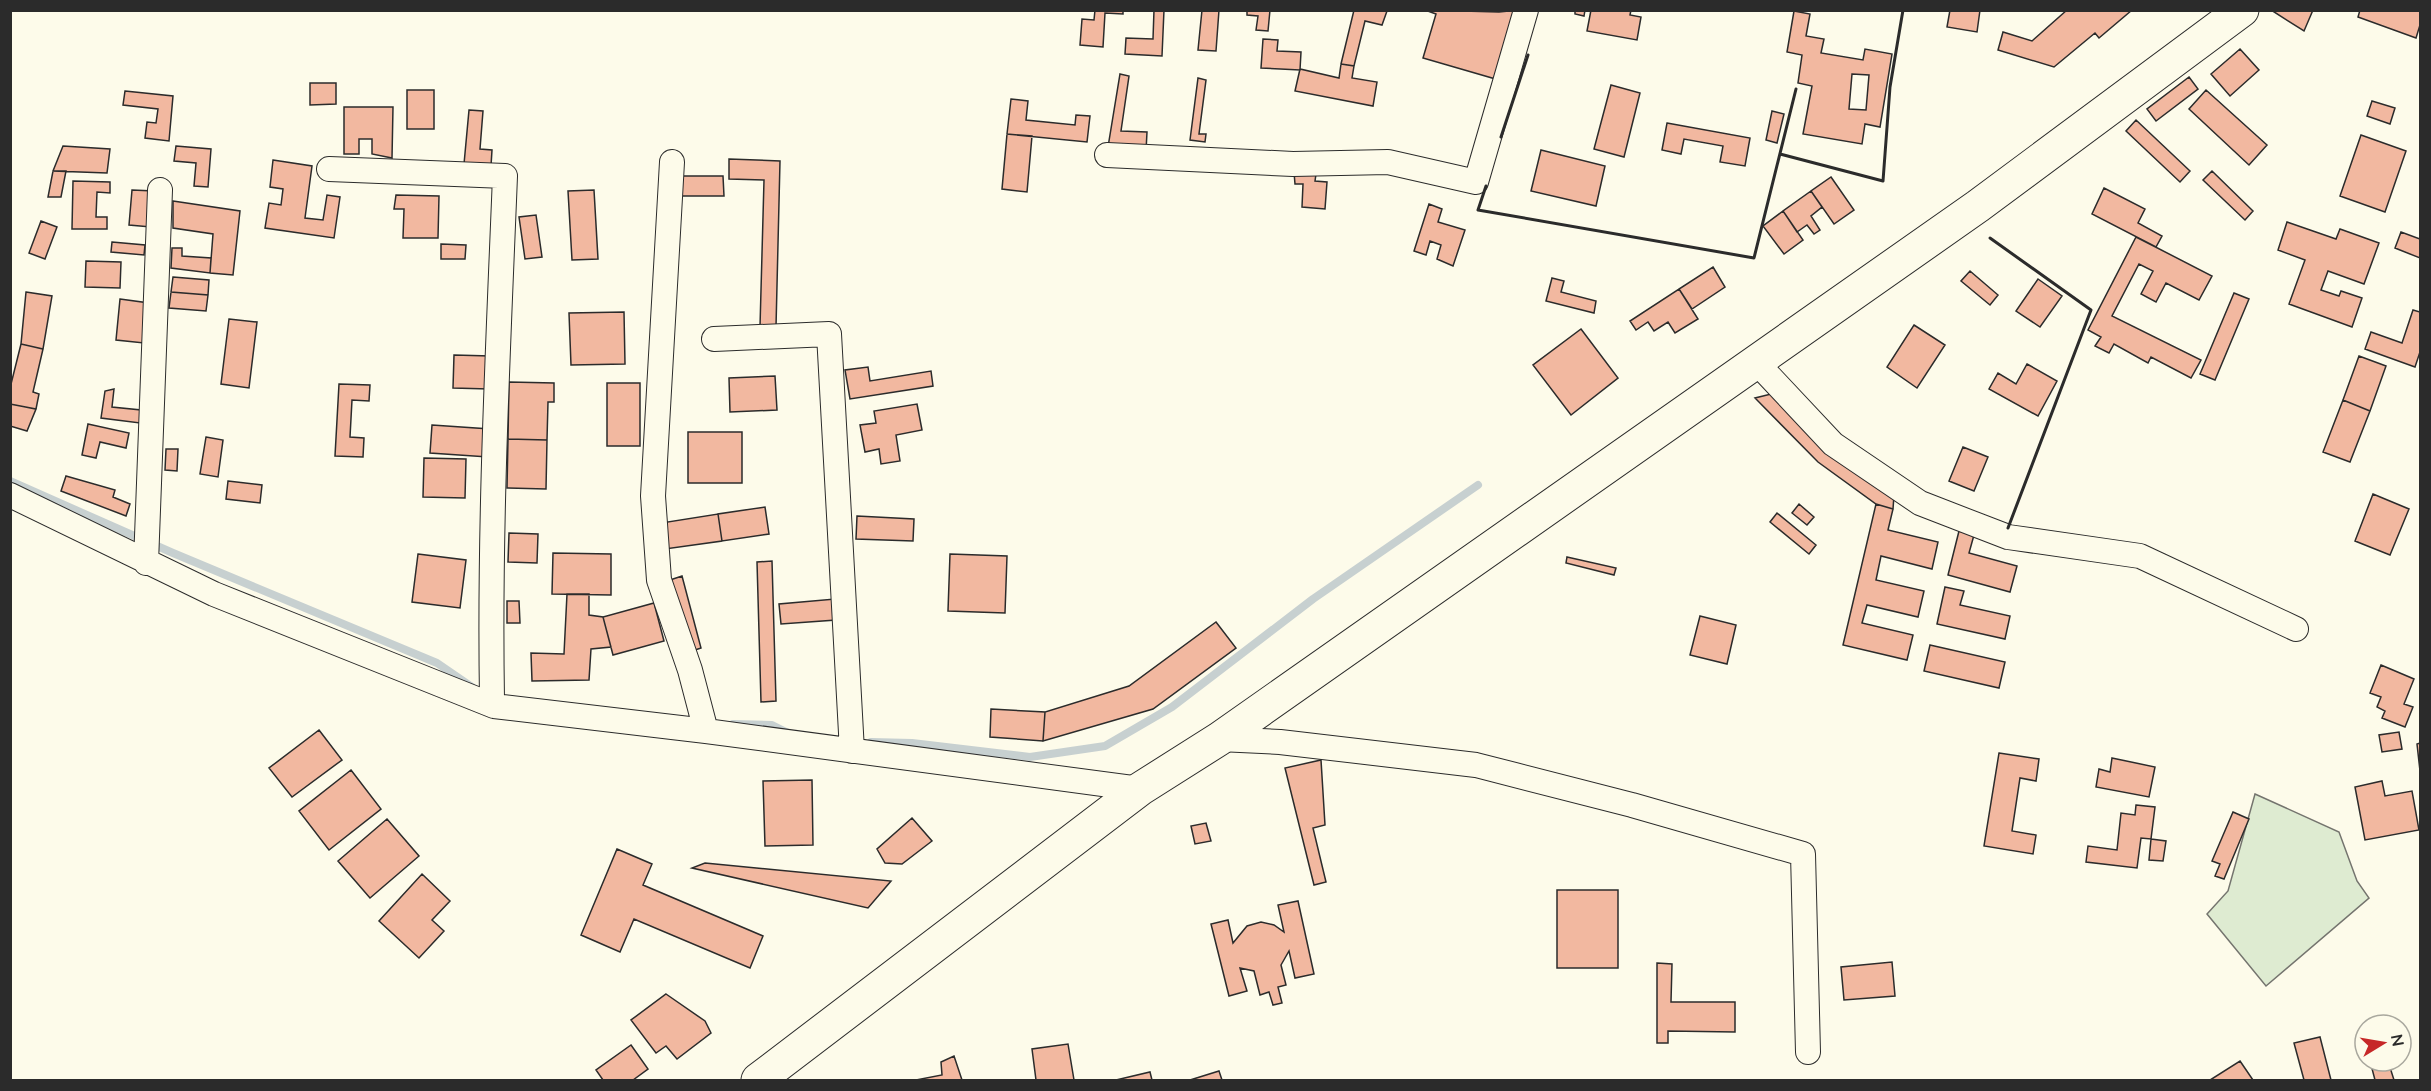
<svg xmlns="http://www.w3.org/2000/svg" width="2431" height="1091" font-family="'Nunito Sans',sans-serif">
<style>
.green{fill:#deebd1;stroke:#74746e;stroke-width:1.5}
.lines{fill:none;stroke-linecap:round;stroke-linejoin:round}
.stream{stroke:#c7d0d0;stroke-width:8}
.building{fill:#f2b8a0;stroke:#2b2b2b;stroke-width:1.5;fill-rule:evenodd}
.minor-casing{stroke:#2b2b2b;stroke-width:26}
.trunk-casing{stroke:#2b2b2b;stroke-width:35}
.minor{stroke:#fdfbea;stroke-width:24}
.trunk{stroke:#fdfbea;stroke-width:33}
.wall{stroke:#2b2b2b;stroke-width:3}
</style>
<rect width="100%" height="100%" fill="#fdfbea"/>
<path class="green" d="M2255,794l84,38 18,49 12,17 -103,88 -59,-72 21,-23z"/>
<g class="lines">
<path class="stream" d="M10,481l163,72 264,110 35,24
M733,724l39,1 18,9
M871,742l41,1 118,14 75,-11 67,-39 141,-108 165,-114"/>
</g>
<path class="building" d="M1095,10h28v4l-18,-1 -2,34 -23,-2 2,-26 12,1z
M1154,10h10l-2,46 -37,-2 1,-16 27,1z
M1202,10h17l-3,41 -18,-1z
M1247,10h23l-2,21 -12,-1 2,-14 -11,-1z
M1354,10l33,1 -5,14 -17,-4 -11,45 -13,-2z
M1425,10l74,2 20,-2 -20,70 -76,-22 13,-44z
M1575,10h10l-1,6 -9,-2z
M1591,10h40l-1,5 11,2 -4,23 -50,-9z
M1950,10h30l-3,22 -30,-5z
M2067,10h65l-33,28 -4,-5 -41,34 -56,-17 5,-18 29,9z
M2271,10h42l-9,21z
M2360,10h60v15l-4,13 -58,-21z
M1794,11l16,3 -4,22 18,3 -3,14 42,7 2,-11 27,5 -12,73 -15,-3 -3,20 -59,-10 9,-48 -14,-3 4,-28 -15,-3zM1852,74l17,1 -3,35 -17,-1z
M1263,39l15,1 -1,11 24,1 -1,18 -39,-2z
M2240,49l19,21 -29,26 -19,-22z
M1341,64l13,2 -2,12 25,4 -4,24 -78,-15 5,-22 39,9z
M1120,74l9,2 -8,55 26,1 -1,19 -38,-4z
M2189,77l9,12 -42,32 -9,-12z
M1198,78l8,2 -7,54h7l-1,8 -15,-2z
M310,83h26v21l-26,1z
M1611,85l29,8 -16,64 -30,-8z
M407,90h27v39h-27z
M2206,90l61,55 -18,20 -60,-56z
M125,91l48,5 -4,45 -24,-3 2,-16 9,1 2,-14 -35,-4z
M1011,99l17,2 -2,19 49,5 1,-10 14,1 -3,26 -80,-8z
M2372,101l23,7 -5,16 -23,-8z
M344,107h49l-1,51 -20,-4v-15h-13v15h-15z
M469,110l14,1 -3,38 12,1 -1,16 -27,-2z
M1772,111l12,3 -7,29 -11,-3z
M2136,120l54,51 -10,11 -54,-51z
M1667,123l83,15 -5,28 -25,-4 3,-16 -39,-7 -3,15 -19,-4z
M1007,134l25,2 -5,56 -25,-3z
M2361,135l45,16 -21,61 -45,-16z
M63,146l47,3 -3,24 -54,-2z
M176,146l35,3 -3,38 -14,-1 2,-23 -22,-2z
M1541,150l64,16 -9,40 -65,-15z
M729,159l51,2 -4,166h-16l4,-147 -35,-1z
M273,160l39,6 -7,52 18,2 4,-25 13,2 -6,41 -69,-10 4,-25 12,2 2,-16 -13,-2z
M53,171h13l-5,26h-13z
M2212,171l41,40 -8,9 -42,-40z
M1294,172l22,2 -1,7 12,1 -2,27 -23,-2 1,-23h-8z
M677,176h46l1,20h-47z
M1831,177l23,33 -20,14 -23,-33z
M73,181l37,1v11l-13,-1 -1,25h11v12h-35z
M2104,188l41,21 -7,14 24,13 -6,11 -64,-33z
M132,190l22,1 -3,36 -22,-2z
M594,190l4,69 -26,1 -4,-69z
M1811,191l11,16 -11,9 9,14 -6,4 -7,-9 -10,7 -14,-21z
M396,195l43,1 -1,42h-35l1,-29h-10z
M173,201l67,10 -7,64 -23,-2 3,-39 -40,-6z
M1429,204l13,5 -4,13 27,8 -12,36 -16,-7 4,-14 -11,-4 -4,14 -12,-4z
M1783,211l20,29 -19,14 -21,-28z
M536,215l6,42 -17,2 -6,-42z
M41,221l16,6 -12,32 -16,-6z
M2287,222l49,17 4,-10 39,14 -15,41 -36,-13 -7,19 18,6 2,-5 21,7 -10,29 -63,-23 16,-44 -27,-10z
M2401,232l19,7v19l-25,-10z
M2136,237l76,39 -13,24 -33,-17 -10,19 -15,-8 12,-23 -14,-7 -27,52 89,44 -10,18 -40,-21 -3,6 -34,-19 -5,9 -14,-7 6,-9 -13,-7z
M112,242l33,3 -1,10 -33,-3z
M441,244l25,1 -1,14h-24z
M172,248h10v8l29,2 -1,15 -39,-5z
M86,261l35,1 -1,26 -35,-1z
M1713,267l12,20 -33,22 -13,-20z
M1970,271l28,24 -8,10 -29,-24z
M173,277l36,3 -1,15 -37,-3z
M1552,278l12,3 -3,11 35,9 -2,12 -48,-12z
M2038,279l24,17 -22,31 -24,-16z
M1679,289l19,30 -23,14 -7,-11 -14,9 -6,-9 -12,8 -6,-9z
M26,292l26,4 -9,53 -22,-5z
M171,292l37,3 -2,16 -37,-3z
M2234,293l15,6 -34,81 -15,-6z
M120,299l29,4 -5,40 -28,-3z
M2413,310l7,2v40l-5,15 -50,-18 6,-17 31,11z
M624,312l1,52 -54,1 -2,-52z
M229,319l28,3 -8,66 -28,-4z
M1914,325l31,20 -28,43 -30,-21z
M1581,329l37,49 -47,37 -38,-50z
M21,344l22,5 -10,43 6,2 -3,15 -26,-5v-16z
M454,355l36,1 -1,33 -36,-1z
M2359,356l27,10 -16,45 -27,-11z
M2027,364l30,17 -19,35 -49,-27 9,-16 18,11z
M868,367l2,14 61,-10 2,15 -83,13 -5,-29z
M775,376l2,34 -47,2 -1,-34z
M509,382l45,1v19h-6l-1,38 -39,-1z
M607,383h33v63h-33z
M339,384l31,1 -1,16 -17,-1 -2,37 14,1 -1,19 -28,-1z
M114,389l-2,18 29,3 -1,13 -39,-5 4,-27z
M1771,394l123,101 -1,14 -17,-5 -58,-42 -63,-64z
M2343,400l27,11 -20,51 -27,-10z
M10,404l26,5 -9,22 -17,-5z
M917,404l5,26 -26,5 4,26 -19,3 -2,-15 -14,3 -5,-27 16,-2 -2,-12z
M88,424l41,9 -3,15 -26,-6 -4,16 -14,-3z
M432,425l58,4 -2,28 -58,-4z
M688,432h54v51h-54z
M206,437l17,3 -5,37 -18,-3z
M508,439l39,1 -1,49 -39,-1z
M1963,447l25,10 -14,34 -25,-10z
M166,449h12l-1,22 -12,-1z
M424,458l42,1 -1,39 -42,-1z
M66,476l49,14 -2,7 17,7 -4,12 -65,-25z
M228,481l34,4 -2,18 -34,-4z
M2373,494l36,15 -19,46 -35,-14z
M1799,504l15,13 -7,8 -15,-12z
M1876,504l17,5 -5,21 50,12 -6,27 -51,-13 -5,24 48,11 -6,26 -51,-12 -5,18 51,12 -6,25 -64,-15z
M765,507l4,27 -47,7 -4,-27z
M1777,513l39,32 -7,9 -39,-32z
M718,514l4,27 -57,8 -4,-26z
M857,516l57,3 -1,22 -57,-2z
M1959,531l15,4 -5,18 48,13 -7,26 -62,-17z
M509,533l29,1 -1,29 -29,-1z
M553,553l58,1v41l-59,-1z
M418,554l48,6 -6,48 -48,-6z
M950,554l57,2 -2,57 -57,-2z
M1567,557l49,11 -2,7 -48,-12z
M772,561l4,140 -15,1 -4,-140z
M682,576l19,72 -12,4 -19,-72z
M1945,587l19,4 -4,14 50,11 -5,23 -68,-15z
M567,594h22v21l14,2 8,30 -20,2 -2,31 -57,1 -1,-28 33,1z
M835,599l1,21 -55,4 -2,-20z
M507,601h12l1,22h-13z
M654,603l10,38 -51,14 -10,-38z
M1700,616l36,9 -9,39 -37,-9z
M1216,622l20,26 -83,61 -110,32 2,-29 84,-26z
M1930,645l75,17 -6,26 -75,-17z
M2381,665l33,14 -10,25 9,3 -8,20 -23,-9 3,-7 -8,-4 4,-10 -11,-4z
M991,709l54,3 -2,29 -53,-4z
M319,730l23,30 -50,37 -23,-29z
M2399,732l3,17 -20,3 -3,-17z
M2420,743v28l-3,-27z
M1999,753l40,6 -3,22 -16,-3 -8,53 24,4 -3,19 -49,-8z
M2112,758l43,9 -6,30 -53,-10 3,-18 11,3z
M1321,760l4,65 -12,3 13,54 -12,3 -29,-117z
M351,770l30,39 -52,41 -30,-39z
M812,780l1,65 -48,1 -2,-65z
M2382,781l3,15 27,-5 7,39 -54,10 -10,-53z
M2136,805l19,2 -4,32 -10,-1 -4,30 -51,-6 2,-16 29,4 4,-37 14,2z
M2233,812l16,7 -25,60 -9,-3 5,-12 -8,-3z
M912,818l20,23 -30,23 -17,-1 -8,-14z
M387,819l32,37 -49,42 -32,-37z
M1206,823l5,18 -16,3 -4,-18z
M2151,839l15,2 -3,20 -14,-1z
M617,849l35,15 -9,21 120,51 -13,32 -116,-49 -14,33 -39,-17z
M705,863l186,18 -23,27 -176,-40z
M422,874l28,27 -18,19 12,11 -25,27 -40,-37z
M1557,890h61v78h-61z
M1298,901l16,73 -19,4 -6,-27 -8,14 5,20 -8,2 4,16 -9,2 -4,-13 -9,3 -6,-24 -14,-3 7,23 -18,5 -18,-72 17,-4 5,23 14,-17 14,-4 13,3 10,7 -6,-27z
M1892,962l3,34 -51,4 -3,-33z
M1657,963l15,1 -1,38h64v30l-67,-1v12h-11z
M666,994l39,27 6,12 -34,26 -11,-13 -10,7 -25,-33z
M2320,1037l11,43h-27l-10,-37z
M1068,1044l6,36h-38l-4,-31z
M631,1045l17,24 -15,11h-30l-7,-10z
M954,1056l8,24h-46l26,-5 -1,-13z
M2240,1061l13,19h-43z
M2370,1061h18l6,19h-19z
M1219,1071l3,9h-32z
M1150,1072l2,8h-36z"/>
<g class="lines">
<g class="minor-casing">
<path id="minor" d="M1107,155l186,9 95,-2 88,20 50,-172
M672,162l-19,334 6,84 31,90 16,61
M329,169l176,7c-7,175 -16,349 -13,523l2,7
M714,339l115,-5 23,417
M1757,363l76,81 87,59 88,34 132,19 156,73
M10,495l204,99 280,112 212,25 434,58
M146,563l14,-373
M1219,739l61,3 196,23 156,40 171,49 5,198"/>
</g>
<g class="trunk-casing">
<path id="trunk" d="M758,1080l382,-291 79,-50 759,-533 264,-196"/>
</g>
<use href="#minor" class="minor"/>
<use href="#trunk" class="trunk"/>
<path class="wall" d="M1501,137l27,-82
M1780,154l103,27 7,-94 13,-77
M1486,186l-8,24 276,48 42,-169
M1990,238l101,72 -83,218"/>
</g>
<rect width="2431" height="1091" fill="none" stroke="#2b2b2b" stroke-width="24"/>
<g transform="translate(2383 1043) rotate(79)"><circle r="28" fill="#fdfbea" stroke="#a9a89e" stroke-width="1.5"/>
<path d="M0-4.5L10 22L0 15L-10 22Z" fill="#c62828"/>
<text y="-9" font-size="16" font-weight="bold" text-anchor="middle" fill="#2b2b2b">N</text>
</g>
</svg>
